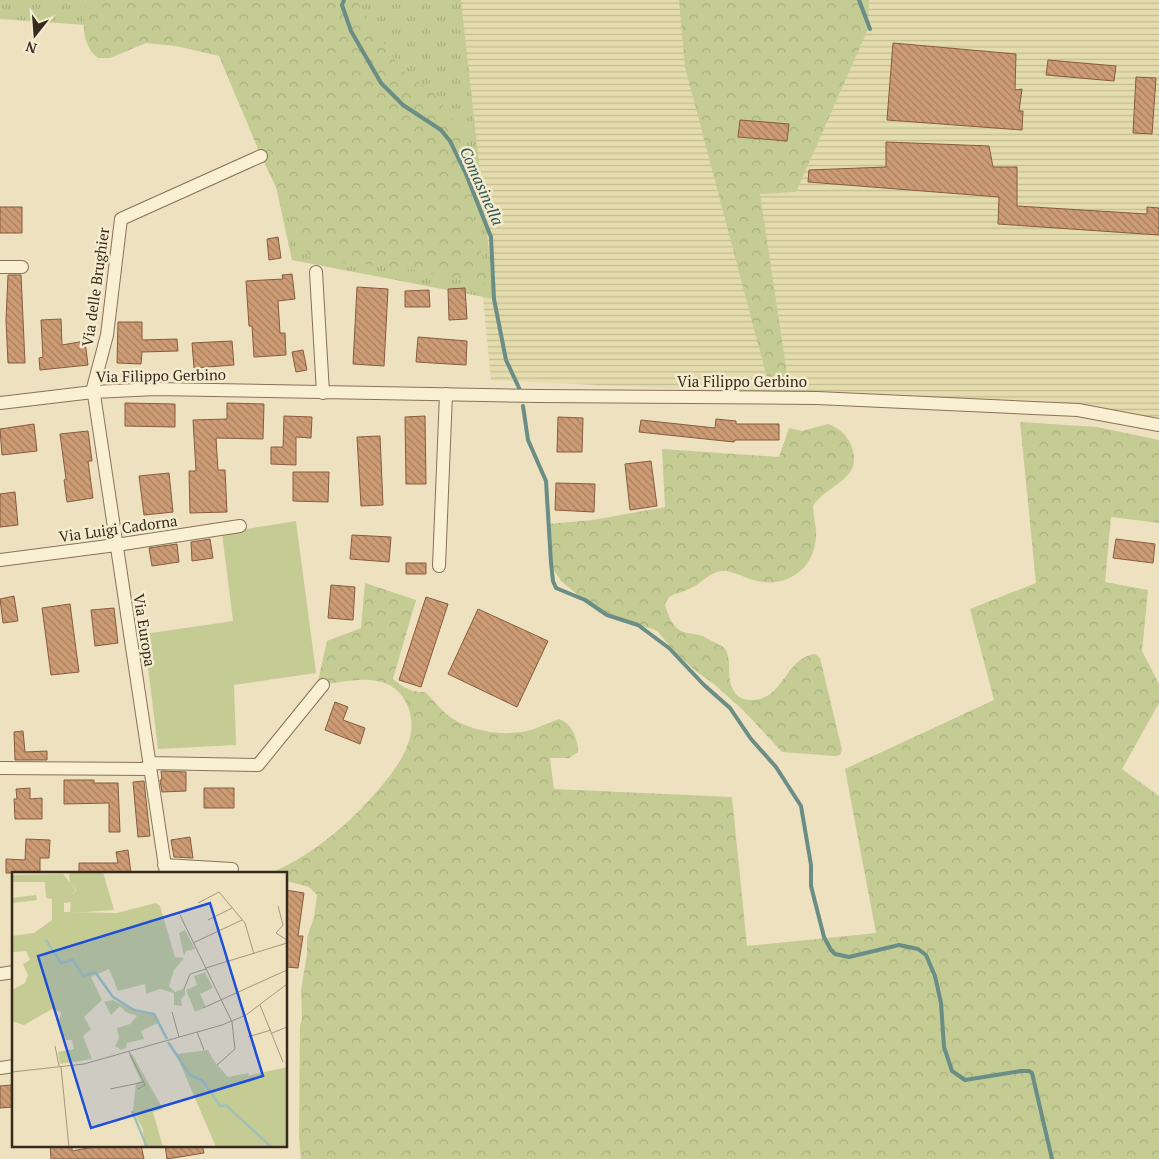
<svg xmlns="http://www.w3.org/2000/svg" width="1159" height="1159" font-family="'PT Serif',serif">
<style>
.farmland{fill:url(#farmland-rules)}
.grass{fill:url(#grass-tufts)}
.forest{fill:url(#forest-crowns)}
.pitch{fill:#c4cc94}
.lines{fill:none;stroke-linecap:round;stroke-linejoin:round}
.stream{stroke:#6a8e86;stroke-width:4}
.building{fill:url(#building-back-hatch);stroke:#865c3e}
.minor-casing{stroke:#877258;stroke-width:14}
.minor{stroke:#f9efd3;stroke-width:12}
.labels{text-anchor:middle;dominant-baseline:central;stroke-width:5;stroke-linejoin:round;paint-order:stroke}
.street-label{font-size:15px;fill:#362a1c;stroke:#f5ebcf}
.water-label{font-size:16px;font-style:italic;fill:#2b5655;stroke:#f5ebcf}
.inset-river{fill:none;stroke:#a3c0b8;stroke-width:2.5}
.inset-road{fill:none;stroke:#a4987e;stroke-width:1}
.view{fill:#1d4ed8;fill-opacity:0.15;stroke:#1d4ed8;stroke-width:2.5}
.inset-edge{fill:none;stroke:#362a1c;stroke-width:2.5}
</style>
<defs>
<pattern id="farmland-rules" width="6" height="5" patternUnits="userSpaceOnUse" patternTransform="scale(1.25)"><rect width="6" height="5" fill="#e4dcad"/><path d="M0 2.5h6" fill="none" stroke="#c4bd94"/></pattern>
<pattern id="grass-tufts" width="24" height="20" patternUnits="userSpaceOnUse" patternTransform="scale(1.25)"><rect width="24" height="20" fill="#c4cc94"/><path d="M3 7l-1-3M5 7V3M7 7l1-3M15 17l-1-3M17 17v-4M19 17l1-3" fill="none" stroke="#a9af7f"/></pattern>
<pattern id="forest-crowns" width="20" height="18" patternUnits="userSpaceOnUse" patternTransform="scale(1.25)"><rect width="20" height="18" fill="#c4cc94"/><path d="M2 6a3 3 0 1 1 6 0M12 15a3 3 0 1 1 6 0" fill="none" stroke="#a9af7f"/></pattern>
<pattern id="building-back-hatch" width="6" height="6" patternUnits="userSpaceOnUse" patternTransform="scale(1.25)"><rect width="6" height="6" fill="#cd9c75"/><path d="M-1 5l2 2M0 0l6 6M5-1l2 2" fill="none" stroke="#a77f5f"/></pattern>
</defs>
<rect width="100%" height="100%" fill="#eee1c0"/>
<path class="farmland" d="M454,0h705v422l-80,-14 -588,-28z"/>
<path class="grass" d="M0,0h461l33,299 -202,-39 -49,-224 -243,-17z"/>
<path class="forest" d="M86,0h270l45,69 35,26 30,43 10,99 17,48 -103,-19 -79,-6 -50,-104 -42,-100 -43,-10 -30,-3 -36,15h-12c-18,-14 -15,-38 -12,-58z
M679,0h190l-1,29 -72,163 -36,2 28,187 -21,-3 -82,-311z
M1020,422l77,5 62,13v83l-48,-6 -6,65 43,8 -6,61 17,33v19l-37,66 37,27v363h-858l-2,-22 1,-111 2,-7 -1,-29 6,-36v-16l7,-21 3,-22 -8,-8 -23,-6v-8h-15c43,-19 78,-49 108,-84 19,-23 41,-51 29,-82 -15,-39 -60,-26 -91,-21l10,-45 34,-13 4,-45 51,17 -23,79c10,8 18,14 32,13 8,7 13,15 21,22 23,18 60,24 88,15 8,-3 16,-7 25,-10 13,4 19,20 19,33l-9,6h-19l4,31 178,8 15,149 129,-13 -31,-164 149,-69 -24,-91 66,-26z
M828,424c11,4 18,10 23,21 14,35 -23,38 -38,61 0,10 4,20 3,31 -2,31 -28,51 -58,44 -12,-2 -25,-11 -37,-10 -13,2 -22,15 -34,19 -6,3 -12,3 -18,7l-4,7c3,12 8,26 22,29 5,1 10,1 15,3 5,2 9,5 14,7 3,2 7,3 9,6 9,13 -2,32 13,47 5,4 9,4 15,4 32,-2 32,-42 62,-46l5,4 22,92 -2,5 -5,1 -53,-4 -38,-41 -30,-27 -17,-12 -20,-18 -19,-22 -5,-3 -33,-8 -16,-7 -14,-9 -29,-24 -11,-17 -2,-20v-20l45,-4 72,-13 -3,-58 117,8 10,-29 13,3z"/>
<path class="pitch" d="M296,521l20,152 -82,12 2,60 -78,4 -14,-115 89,-13 -11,-88z"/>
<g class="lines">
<path class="stream" d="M344,0l-2,5 9,26 30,52 22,22 38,25 9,11 16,33 25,63 3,62 12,61 14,30
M859,0l11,29
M523,406l5,34 18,41 5,82 2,18 3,7 29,12 22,15 31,10 31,23 35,37 26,23 21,31 25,28 25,39 10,59v21l13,51 7,13 4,4 14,3 50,-12 19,4 8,6 9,21 6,27 3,44 8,24 13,9 56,-9h8l3,2 20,86"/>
</g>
<path class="building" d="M893,43l123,11 -1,36 7,-1 -3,22h4l-1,19 -135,-10z
M1048,60l68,6 -2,15 -68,-6z
M1136,77l20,1 -4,56 -19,-1z
M740,120l49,4 -2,17 -49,-4z
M886,142l103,4 4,21h24v39l130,8v-7l12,1v27l-161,-11 1,-27 -191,-15 1,-12 77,-3z
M0,207h22v26h-22z
M278,237l3,21 -12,2 -2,-21z
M292,274l3,25 -17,2 2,32h5l1,22 -32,2 -2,-31h-3l-3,-45 37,-2 -1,-4z
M8,275h13l4,88h-17l-2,-43z
M357,287l31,2 -4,77 -31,-2z
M465,288l2,31 -18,1 -1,-31z
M429,290l1,17h-25v-16z
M61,319l1,26 23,-4 3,24 -48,5 -1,-12 4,-1 -2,-37z
M118,322h24v18l35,-1 1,12 -36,1 -1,12 -24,-1z
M418,337l49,4 -1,24 -50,-3z
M232,341l2,24 -40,3 -2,-25z
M303,350l4,20 -11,2 -4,-20z
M125,403l50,1v23l-50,-1z
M227,403l37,1 -1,35 -47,-1 2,32h7l2,42 -37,1 -1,-42h7l-3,-51 34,-1z
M284,416l28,1 -1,21 -15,-1v28l-25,-1v-17h12z
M425,416l1,68h-20l-1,-67z
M558,417l25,1 -1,34h-25z
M716,419l20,2v3h43v16h-44l-1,2 -95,-10 2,-12 74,8z
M34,424l3,27 -35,4 -2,-26z
M88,431l4,30h-4l5,37 -26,4 -3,-22 2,-1 -6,-45z
M380,436l3,69 -22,1 -4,-69z
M651,461l6,45 -27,4 -5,-46z
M293,472h36l-1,30 -35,-1z
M169,473l4,39 -29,3 -5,-39z
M556,483l39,1 -1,28 -39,-2z
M15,492l3,33 -18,2v-33z
M352,535l39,2 -2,25 -39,-3z
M210,539l3,19 -21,3 -1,-19z
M1116,539l39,5 -2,19 -40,-5z
M177,544l2,18 -27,4 -3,-18z
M406,563h20v11h-20z
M331,585l24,2 -2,33 -25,-2z
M14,596l4,25 -15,2 -3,-24z
M426,597l22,7 -27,83 -22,-7z
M70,604l9,68 -28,3 -9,-67z
M114,608l4,35 -23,3 -4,-36z
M478,609l70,32 -31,66 -69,-33z
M335,702l13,5 -5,13 22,8 -5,16 -35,-14z
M23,731l2,21 22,-1v9h-32l-1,-28z
M161,771l25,1v19l-24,1 -2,-12h2z
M64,780h30v3h24l2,49h-11v-29l-45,1z
M144,781l6,55 -12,1 -5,-55z
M30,788v11l12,-1v21h-27l-1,-20h3l-1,-10z
M204,788h30v20h-30z
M190,837l3,21 -19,-1 -3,-17z
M26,839l24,1 -1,18h-9v15h-34v-14l19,1z
M128,850l3,23h-52v-10h39l-2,-11z
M286,890l18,3 -6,43h5l-5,32 -12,-1z
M11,1085l2,22 -13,1v-22z
M50,1145h22v6l32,-6h37l3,14h-93z
M165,1145h37l2,8 -37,6z"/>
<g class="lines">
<g class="minor-casing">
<path id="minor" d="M0,267h22
M316,272l7,121
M0,403l93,-11 63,-3 382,7 279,2 261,12 81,15
M0,560l116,-15 124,-19
M439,566l7,-172
M149,763l109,2 65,-80
M0,768l150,1
M164,865l68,4
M166,873l-73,-485 14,-53 14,-116 140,-63
M0,974l14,-2
M0,1068l14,-2"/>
</g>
<use href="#minor" class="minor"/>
</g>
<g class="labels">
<g class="street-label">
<text transform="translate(95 287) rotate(-82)">Via delle Brughier</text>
<text transform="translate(161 375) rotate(-1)">Via Filippo Gerbino</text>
<text x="742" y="381">Via Filippo Gerbino</text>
<text transform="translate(118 528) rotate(-8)">Via Luigi Cadorna</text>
<text transform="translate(145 630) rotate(81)">Via Europa</text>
</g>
<g class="water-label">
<text transform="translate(482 186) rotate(66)">Comasinella</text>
</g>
</g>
<g transform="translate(12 872)">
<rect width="275" height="275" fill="#eee1c0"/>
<path d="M196,178l17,31 62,-14v80h-71l-40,-93z" fill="#c4cc94"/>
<path d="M51,2l13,16 -5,5v7l-7,1v9l53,1 39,-10 4,3 15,51 9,1 -10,12 -5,16 6,6 10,-4v7l-4,4 1,7 -8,-1v-12l-14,-4 -14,5 -1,-10 -27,7 -9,-22 -18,8 11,23 -18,17 7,12 -8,7 9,23 -32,5 -2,-12 16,-3 -2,-9h-6l-8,-14 3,-14 -9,-3 -28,16 -12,-4v-31l13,-7 3,-8 -5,-11 7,-4 -4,-9 -14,1v-16l22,-3 18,-13v-21l-6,-1 -1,-16h-33v-7zM24,23l1,5 -25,3v-5zM101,128l23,12 17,3 5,8 -17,8 3,8 -17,4 -1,5 -5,2 -6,-4 4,-8 -2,-10 13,-4 7,-8 -11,-4 -6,-6 -9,9 -7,-13zM193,179l23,26 20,-4 6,28 33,-13v21l-9,7 9,14v17h-5l-8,-14 -35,-27 -16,-3 -36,-27 -10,-20zM120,182l31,55 -10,3 10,35h-19l-1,-18 -10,-18 3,-28 5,-2 -12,-26zM195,223l39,32 17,20h-13l-3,-10 -24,-17 -6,6zM203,255l23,20h-17z" fill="#c4cc94"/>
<path d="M173,58l10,19 -9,2 -2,5 -5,-23z" fill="#c4cc94"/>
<path d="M60,0h31l11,38 -44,3 1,-18 6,-5 -7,-7 -1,-8zM193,100l8,16 -13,6 6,13 -11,5 -9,-22 11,-5 -3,-9z" fill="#c4cc94"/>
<path class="inset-river" d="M34,68l15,23 12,-3 10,16 12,-4 18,25 21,13 20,4 13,25M156,170l22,33 13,6 17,25 6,-1 45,42M120,239l15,36"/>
<path class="inset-road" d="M186,31l21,-11 26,31 9,31M266,34l5,19 -7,8 11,7M168,43l52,107 3,27 -18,16M196,48l24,-12M181,71l49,-23M194,96l81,-25M172,117l6,-15 16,-5M248,133l23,57M191,136l84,-38M160,140l7,25M185,160l7,18M260,161l15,-6M236,165l23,-7M43,174l4,20M117,180l16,33 -7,4M49,195l8,80M0,200l72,-8 138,-39 24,-10 41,-31M98,217l34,-7"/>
<path class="view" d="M198,31l53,173 -172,52 -53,-172z"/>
<rect width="275" height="275" class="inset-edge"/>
</g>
<g transform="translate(35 35) rotate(197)" stroke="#f5ebcf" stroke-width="4" paint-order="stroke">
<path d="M0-4L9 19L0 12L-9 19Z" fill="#362a1c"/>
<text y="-8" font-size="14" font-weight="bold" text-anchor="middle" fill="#362a1c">N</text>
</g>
</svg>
